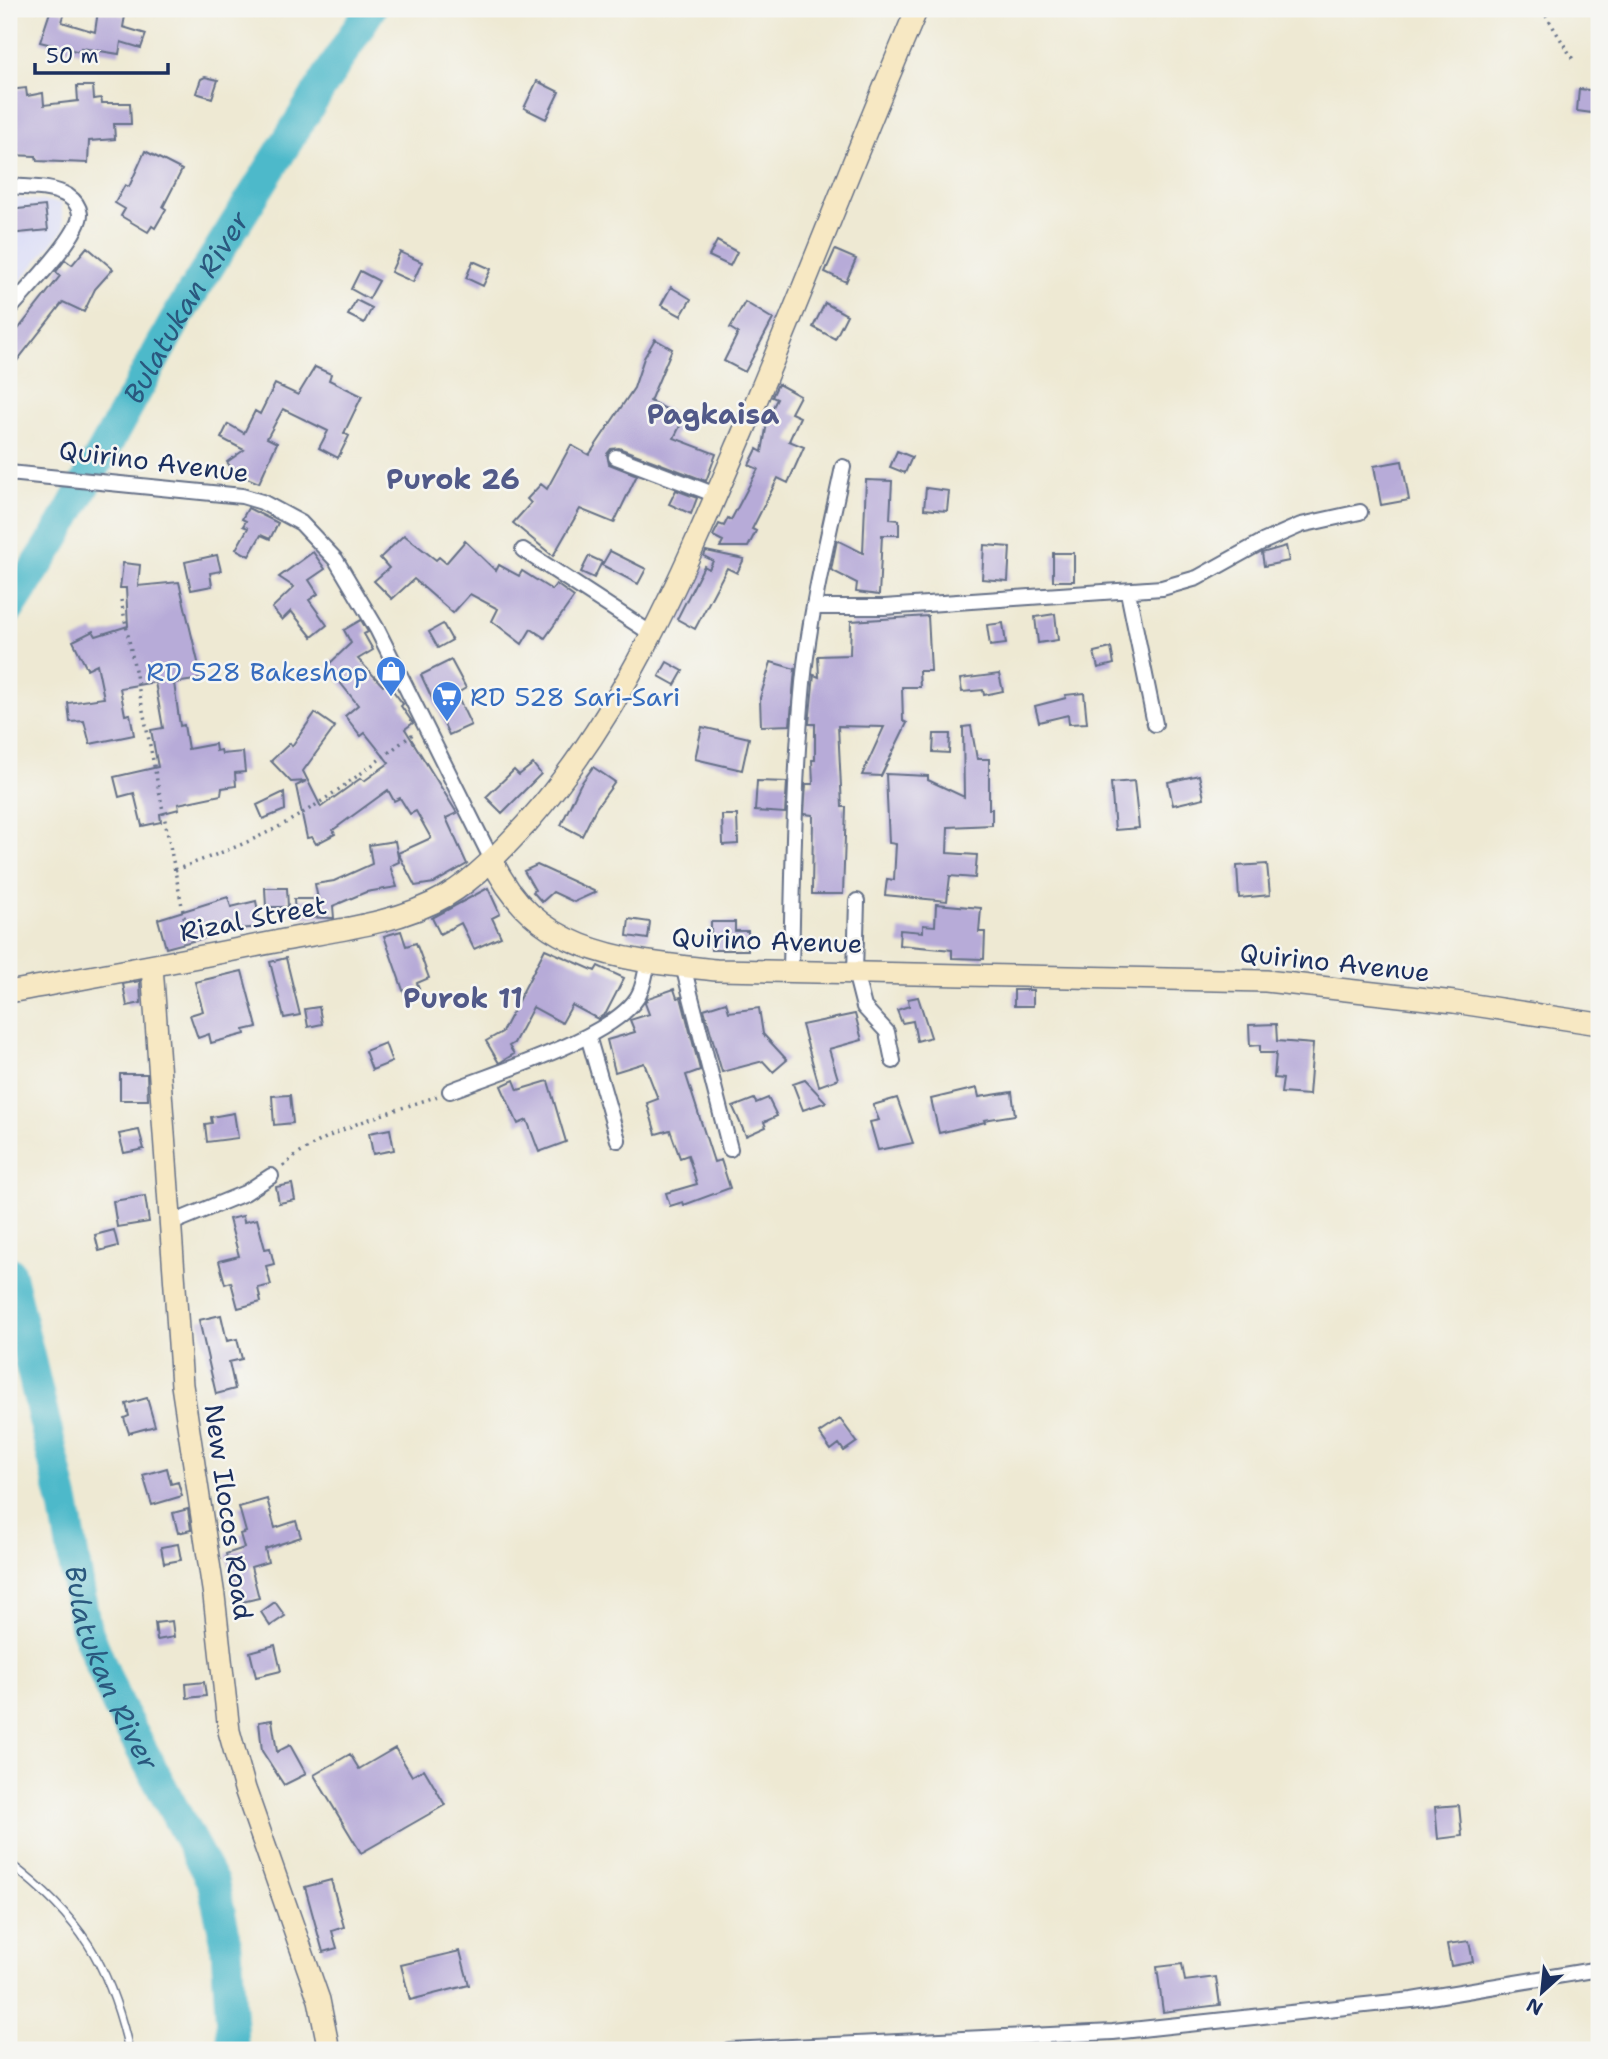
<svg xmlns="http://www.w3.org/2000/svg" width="1608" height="2059" font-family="'Shantell Sans',sans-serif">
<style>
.built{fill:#d6d8f8}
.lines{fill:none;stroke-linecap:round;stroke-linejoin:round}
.river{stroke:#4db9ca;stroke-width:32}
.building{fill:#b7abd8}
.lane-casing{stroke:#657087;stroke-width:10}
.street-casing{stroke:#657087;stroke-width:18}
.secondary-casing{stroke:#657087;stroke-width:24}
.path{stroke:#657087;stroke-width:3.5;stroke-dasharray:2 5;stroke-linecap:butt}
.lane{stroke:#fff;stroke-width:7}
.street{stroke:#fff;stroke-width:14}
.secondary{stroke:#f7e8c3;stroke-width:21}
.labels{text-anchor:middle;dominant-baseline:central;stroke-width:5;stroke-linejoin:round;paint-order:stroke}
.street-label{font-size:26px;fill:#1b2f5e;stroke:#f6f6f2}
.shop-label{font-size:26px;fill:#366cbe;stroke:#f6f6f2;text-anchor:end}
.water-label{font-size:28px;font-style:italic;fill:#2a587e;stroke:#f6f6f2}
.neighbourhood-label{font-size:28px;font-weight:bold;fill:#525a89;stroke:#f6f6f2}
</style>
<rect width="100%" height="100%" fill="#f6f6f2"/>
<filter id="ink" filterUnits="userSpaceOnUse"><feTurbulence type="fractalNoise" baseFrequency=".0143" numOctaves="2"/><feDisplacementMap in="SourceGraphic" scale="14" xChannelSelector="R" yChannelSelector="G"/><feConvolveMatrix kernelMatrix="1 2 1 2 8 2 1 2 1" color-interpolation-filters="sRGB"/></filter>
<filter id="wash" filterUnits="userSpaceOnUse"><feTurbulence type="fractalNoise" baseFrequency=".00686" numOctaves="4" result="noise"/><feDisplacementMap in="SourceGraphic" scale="28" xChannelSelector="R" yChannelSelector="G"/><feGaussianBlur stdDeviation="1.57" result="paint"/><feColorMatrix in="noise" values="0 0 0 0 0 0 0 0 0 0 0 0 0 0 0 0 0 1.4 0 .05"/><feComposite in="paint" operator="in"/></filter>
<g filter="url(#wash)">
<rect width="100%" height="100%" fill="#eee9d3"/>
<path class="built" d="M9,197l52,6 3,26 -55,66z"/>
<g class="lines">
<g class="river">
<path id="s1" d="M9,609l46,-71 124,-224 191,-305"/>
<path id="s2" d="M9,1272l56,236 20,118 32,78 96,179 13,58 7,109"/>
</g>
</g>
<g id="blocks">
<path class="building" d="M51,9l14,3 -3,10 33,10 3,-21 27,5 -2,11 23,7 -5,14 -20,-6 -2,12 -38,-6 -1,4 -40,-10z
M205,77l13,3 -6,18 -16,-5 5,-14z
M537,81l22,11 -13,27 -22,-11z
M77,86h16l1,13 7,-1 1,5h28l1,21h-17l1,15 -26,2 -1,22 -51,-2 -1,-5 -27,-1v-65l17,-2 1,8 16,-3 1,12 34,-4z
M1579,89l20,2v23l-22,-3z
M145,151l37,19 -19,37 3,2 -11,19 -3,-2 -4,6 -27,-16 4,-7 -10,-6 10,-18 4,2z
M45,206l3,24 -39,4v-24z
M717,241l20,11 -7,14 -21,-10z
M87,247l26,22 -18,20 -11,23 -21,-10 -54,69v-30l51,-65 -4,-4 9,-12 7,5z
M835,250l21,9 -10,23 -21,-10z
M400,252l22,10 -9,20 -22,-10z
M473,261l18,8 -8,17 -17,-8z
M360,271l19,10 -10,18 -18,-10z
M671,287l20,12 -10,17 -20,-11z
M356,300l16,8 -8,15 -16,-8z
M745,302l28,17 -28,53 -21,-11 14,-28 -8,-5z
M825,303l22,12 -12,24 -22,-12z
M655,339l17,10 -22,52 34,17 -10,20 42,16 -10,27 -87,-33 -8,1 -4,5 2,10 28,11 -23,48 -34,-14 -27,47 -40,-33 18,-20 -4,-4 14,-15 6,5 24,-44 18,10 45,-67 10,-30z
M315,367l16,7 -2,6 33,16 -18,37 5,3 -11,22 -19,-10 9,-17 -45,-22 -16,29 10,5 -18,40 -24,-10 -8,-11 17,-12 -23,-12 7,-14 16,9 11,-22 5,3 15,-30 23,11z
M778,384l22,12 -9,17 9,4 -11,24 15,6 -16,36 -10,-5 -26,51 4,2 -8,16h-28l3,-6 -10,-5 6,-12 5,2 4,-8 3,2 27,-51 -9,-4 8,-16 5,3 6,-35 9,-18 -5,-2z
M897,451l15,6 -7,16 -15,-6z
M1402,461l7,39 -28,5 -7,-39z
M866,480l26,1 -2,38 9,1v15h-17l-3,60 -23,-3 1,-9 -26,-13 6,-30 26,13z
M926,488l23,3 -2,20 -23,-2z
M676,490l21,8 -6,16 -22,-10z
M248,508l30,15 -8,16 -9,-4 -12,21 -13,-7 12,-21 -5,-2 3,-5 -4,-2z
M404,535l32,25 3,-3 7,6 19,-22 31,30 3,-6 20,11 3,-5 30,19 4,-6 18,13 -29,41 -14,-9 -9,15 -30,-23 6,-12 -28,-15 -17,19 -39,-34 -22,20 -18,-18 15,-13 -9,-10z
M984,545l26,2 -2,34 -26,-2z
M1286,546l3,15 -25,5 -2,-13z
M610,551l36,18 -8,15 -36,-19z
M706,551l38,8 -7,14 -10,-5 -32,61 -18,-10 27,-53 5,3 4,-8 -9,-5z
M313,552l12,17 -16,11 9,14 -9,6 18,25 -15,12 -21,-26 -9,9 -10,-12 22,-21 -15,-10z
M1053,553h21v28h-21z
M217,555l4,16 -11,2 2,13 -21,4 -6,-28z
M589,556l13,6 -8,16 -13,-6z
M123,563l17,2 -2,21 41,-4 23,97 -28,4 6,43 4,-1 4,24 27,-5 1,7 5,-1 1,4 21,-2 2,20 -10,1 1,13 -14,2 -1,7 -43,9 1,5 -19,5 1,8 -19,4 -8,-33 -15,4 -5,-20 44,-10 -7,-37 12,-2 -8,-46 -35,6 5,27 5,-1 4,21 -44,9 -6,-23 -14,1 -2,-19 36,-5 -7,-34 -10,5 -14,-28 20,-10 3,5 32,-10 -2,-38h-6z
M1055,614l3,26 -20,3 -3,-26z
M928,616l3,55h-12l1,16h-18l1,34 4,2 -26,53 -19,-1 22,-48 -46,-1 4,81h4l-3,87h-31l1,-79 -9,-1 2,-30h7l-1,-24h3v-36h-6l5,-49 5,2 -1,-21 32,-1 1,-34z
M361,620l7,12 -4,2 9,16 -15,9 25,27 4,-3 16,21 -2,2 12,17 -8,6 52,84 -11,5 21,46 -33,19 -19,3 -17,-33 33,-15 -15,-27 -6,3 -10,-16 -6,3 -6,-11 -55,40 2,4 -19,10 -4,-7 -5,1 -11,-52 10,-5 -15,1 -20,-21 19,-18 2,3 23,-33 20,14 -32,44 18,36 40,-29 3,3 25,-18 -24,-30 -4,3 -16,-20 13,-11 -31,-39 24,-23 -7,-13z
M1003,623l3,21 -16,2 -3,-21z
M443,624l9,16 -14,8 -9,-16z
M1111,648l3,16 -16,4 -4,-16z
M451,660l15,28 -10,6 15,31 -22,10 -28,-60z
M667,662l16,9 -8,14 -16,-9z
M771,662l24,7 -5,56 -29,1 -1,-28z
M999,674l4,17 -19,4 -1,-5 -21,2 -2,-13z
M1084,693l3,30 -18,1 -1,-9 -29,7 -4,-16 31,-8 -1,-3z
M971,726l6,33h12v50h3v16l-44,2 -1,26 30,2 -2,23 -25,-2 -3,25 -62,-6 2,-16 7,1 2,-36 -7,-1 -3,-69 42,2v4l36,17 -1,-70z
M702,727l47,11 -7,32 -47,-11z
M934,734h16l-1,19 -16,-1z
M533,764l8,10 -39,39 -16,-16 28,-27 5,5z
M593,767l22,15 -19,26 -14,28 -21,-11 19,-40z
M1199,775l5,23 -31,7 -5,-23z
M757,781l30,1 -2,31 -30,-2z
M1134,781l5,47 -24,2 -4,-47z
M284,792l1,18 -22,9 -6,-14z
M722,815h15l1,29 -15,1z
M395,841l4,21 -9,4 7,21 -31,5 -33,14 1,12 -39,-1 -1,-18h24l-3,-15 19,-3 38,-17 -3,-19z
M1267,864l3,31 -31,3 -2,-32z
M537,865l59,27 -22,10 -21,-10 -11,10 -9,-10 2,-2 -11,-19z
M265,888h22l1,19h-22z
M488,888l12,26 -8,4 9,19 -27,12 -13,-26 -21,11 -8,-16z
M228,897l3,10 25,-6 5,26 -23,2 -72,19 -8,-29z
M936,904l45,4 -2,24h6l-1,27 -32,-1v-8l-53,-5 1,-15 23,2v-7l12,1z
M629,919l21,3 -2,17 -21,-3z
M711,922h24v9h13v19h-37z
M401,931l5,15 10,-3 13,35 -12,5 2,5 -15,5 -20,-57z
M545,949l50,22 3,-5 26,12 -18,35 -8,6 -26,-14 -10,18 -29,-16 -19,36 -5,3 5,8 -15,9 -13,-22 16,-9z
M286,958l14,57 -16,3 -14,-56z
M242,971l15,56 -13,3 1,4 -34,9 -2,-9 -11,4 -8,-23 13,-4 -8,-29z
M140,981l1,22 -14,3 -4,-22z
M674,989l3,9 4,-1 19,73 -14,5 28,87 7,-2 9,28 -46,17 -1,-3 -13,4 -4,-13 31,-9 -9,-29 -8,3 -10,-28 -14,4 -9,-31 11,-4 -14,-36 -29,9 -8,-32 28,-8 -5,-12 19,-6 -4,-11 3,-5z
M1014,990h19v16h-19z
M918,997l13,40 -14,4 -4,-20 -11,2 -5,-13 12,-4 -1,-7z
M726,1002l3,10 30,-4 4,26 24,26 -14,12 -10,-11 -41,11 -18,-63z
M319,1007l3,17 -14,3 -3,-18z
M855,1014l7,26 -33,9 9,30 -19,7 -17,-61z
M1276,1024l1,17 36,3 -4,51 -28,-2 2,-14 -9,-1 2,-25h-16v-8l-10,1 -1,-21z
M385,1043l7,19 -20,8 -7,-19z
M120,1074h27l1,26h-28z
M514,1080l4,10 30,-9 18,61 -27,10 -12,-32 -9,4 -17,-38z
M805,1080l21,22 -23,8 -10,-26z
M977,1088l2,9 33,-5 3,23 -31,5 1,2 -46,11 -8,-34z
M290,1095l3,28 -19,2 -2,-29z
M768,1098l9,18 -13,6 2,5 -20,9 -13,-29 21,-8 2,4z
M897,1098l16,45 -35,7 -8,-28 9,-2 -6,-15z
M234,1113l4,25 -31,4 -2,-18 7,-1 -1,-6z
M390,1129l4,21 -21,4 -4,-21z
M139,1130l5,19 -20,4 -5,-19z
M292,1184l3,16 -16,3 -3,-16z
M145,1196l4,26 -32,5 -4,-26z
M243,1216l1,6 13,-3 8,30 5,-1 4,16 -8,2 5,19 -13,3 3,14 -23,6 -7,-26 -6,2 -6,-23 20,-5 -10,-37z
M114,1230l4,16 -19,5 -4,-16z
M221,1315l6,26 10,-2 5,20 -13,3 6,27 -19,5 -17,-74z
M147,1398l8,28 -26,7 -5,-15 5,-2 -3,-12z
M840,1419l17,23 -13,9 -5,-7 -8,6 -12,-17z
M167,1468l4,16 7,-2 4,14 -30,9 -9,-30z
M267,1499l8,29 21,-7 5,16 -36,12 3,13 -17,5 8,31 -21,5 -12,-49 18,-6 -4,-14 6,-2 -7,-25z
M188,1509l3,21 -13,3 -5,-20z
M178,1544l3,16 -17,3 -3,-16z
M275,1602l10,14 -15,10 -9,-14z
M172,1621l2,16 -17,3 -2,-17z
M275,1645l6,26 -25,6 -6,-25z
M204,1682l2,14 -19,2 -1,-14z
M272,1720l5,32 13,-7 16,29 -22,11 -22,-34 -3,-29z
M395,1748l17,28 12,-7 21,36 -84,48 -47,-78 36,-21 9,15z
M1459,1805l3,31 -24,3 -3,-32z
M331,1880l13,47 -12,4 5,17 -14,4 -18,-65z
M1469,1941l4,21 -22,4 -4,-22z
M460,1951l9,34 -59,15 -9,-35z
M1182,1964l3,17 31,-4 4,28 -57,7 -6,-45z"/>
</g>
</g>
<g filter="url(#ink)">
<use href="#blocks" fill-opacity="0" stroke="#657087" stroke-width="2"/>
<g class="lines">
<g class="lane-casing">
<path id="lane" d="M9,1863c70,53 101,101 120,187"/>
</g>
<g class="street-casing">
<path id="street" d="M9,186c18,2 43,0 59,10 6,4 11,10 12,18 0,22 -55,77 -71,96
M616,457l100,38
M9,473l233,23 20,6 39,21 35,37 41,69 115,231
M523,550l129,84
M1128,592l27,132
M814,607h70l278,-19 35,-10 63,-35 41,-18 59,-13
M857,901l-2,71 9,35 23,25 6,29
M683,966l47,183
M791,971c2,-96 3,-193 12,-288 7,-73 25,-145 40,-216
M588,1036l30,104
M450,1091c47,-19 160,-52 187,-93 7,-10 8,-25 11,-36
M172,1223l73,-30 26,-17
M729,2050l384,-18 299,-32 187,-31"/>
</g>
<g class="secondary-casing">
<path id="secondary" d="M492,860c43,94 132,100 224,110l550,11 188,21 145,22
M152,966l30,419 32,211 15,135 16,58 74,211 10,50
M9,992c92,-17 183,-33 275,-52 53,-10 115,-17 162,-44 32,-19 57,-47 82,-74 98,-112 155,-249 213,-385 61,-142 115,-286 176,-428"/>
</g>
<path class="path" d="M1542,9l32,52
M121,600l68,341
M175,870c29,-11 58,-21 85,-34 56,-26 104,-65 153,-102
M283,1166c44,-37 102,-52 155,-70"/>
<use href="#lane" class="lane"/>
<use href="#street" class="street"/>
<use href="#secondary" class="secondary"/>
</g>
</g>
<defs>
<g id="shop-pin" transform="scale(1.575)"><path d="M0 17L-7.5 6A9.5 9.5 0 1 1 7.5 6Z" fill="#3f7fe0" stroke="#f6f6f2"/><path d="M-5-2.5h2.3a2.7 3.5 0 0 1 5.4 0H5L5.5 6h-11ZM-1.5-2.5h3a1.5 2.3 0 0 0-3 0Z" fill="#fff"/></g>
<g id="supermarket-pin" transform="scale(1.575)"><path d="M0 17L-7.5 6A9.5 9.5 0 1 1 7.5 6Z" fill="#3f7fe0" stroke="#f6f6f2"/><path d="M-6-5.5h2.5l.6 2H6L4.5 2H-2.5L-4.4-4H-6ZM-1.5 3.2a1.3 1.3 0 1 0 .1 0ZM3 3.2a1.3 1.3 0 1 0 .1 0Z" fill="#fff"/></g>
</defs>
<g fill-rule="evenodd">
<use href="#shop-pin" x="391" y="671"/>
<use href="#supermarket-pin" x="447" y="696"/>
</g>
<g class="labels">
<g class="street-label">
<text transform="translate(154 461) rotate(7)">Quirino Avenue</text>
<text transform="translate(253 918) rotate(-11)">Rizal Street</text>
<text transform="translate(767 940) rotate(2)">Quirino Avenue</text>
<text transform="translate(1335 962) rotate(6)">Quirino Avenue</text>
<text transform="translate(229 1512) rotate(82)">New Ilocos Road</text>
</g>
<g class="shop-label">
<text x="368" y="671">RD 528 Bakeshop</text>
<text x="470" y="696" text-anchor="start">RD 528 Sari-Sari</text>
</g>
<g class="water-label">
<text stroke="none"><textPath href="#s1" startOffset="350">Bulatukan River</textPath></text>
<text stroke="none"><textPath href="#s2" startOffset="410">Bulatukan River</textPath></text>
</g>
<g class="neighbourhood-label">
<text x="713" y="414">Pagkaisa</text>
<text x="453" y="479">Purok 26</text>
<text x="463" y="998">Purok 11</text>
</g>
</g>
<rect width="1608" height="2059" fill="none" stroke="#f6f6f2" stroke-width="35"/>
<g transform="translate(1542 1992) rotate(207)" stroke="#f6f6f2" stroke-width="5" paint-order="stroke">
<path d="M0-5L12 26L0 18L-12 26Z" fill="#1b2f5e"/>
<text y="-10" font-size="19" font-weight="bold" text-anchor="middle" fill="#1b2f5e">N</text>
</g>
<path d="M35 63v10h133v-10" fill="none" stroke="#1b2f5e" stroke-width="3.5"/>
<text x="46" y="63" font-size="21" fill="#1b2f5e" stroke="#f6f6f2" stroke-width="5" paint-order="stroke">50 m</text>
</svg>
